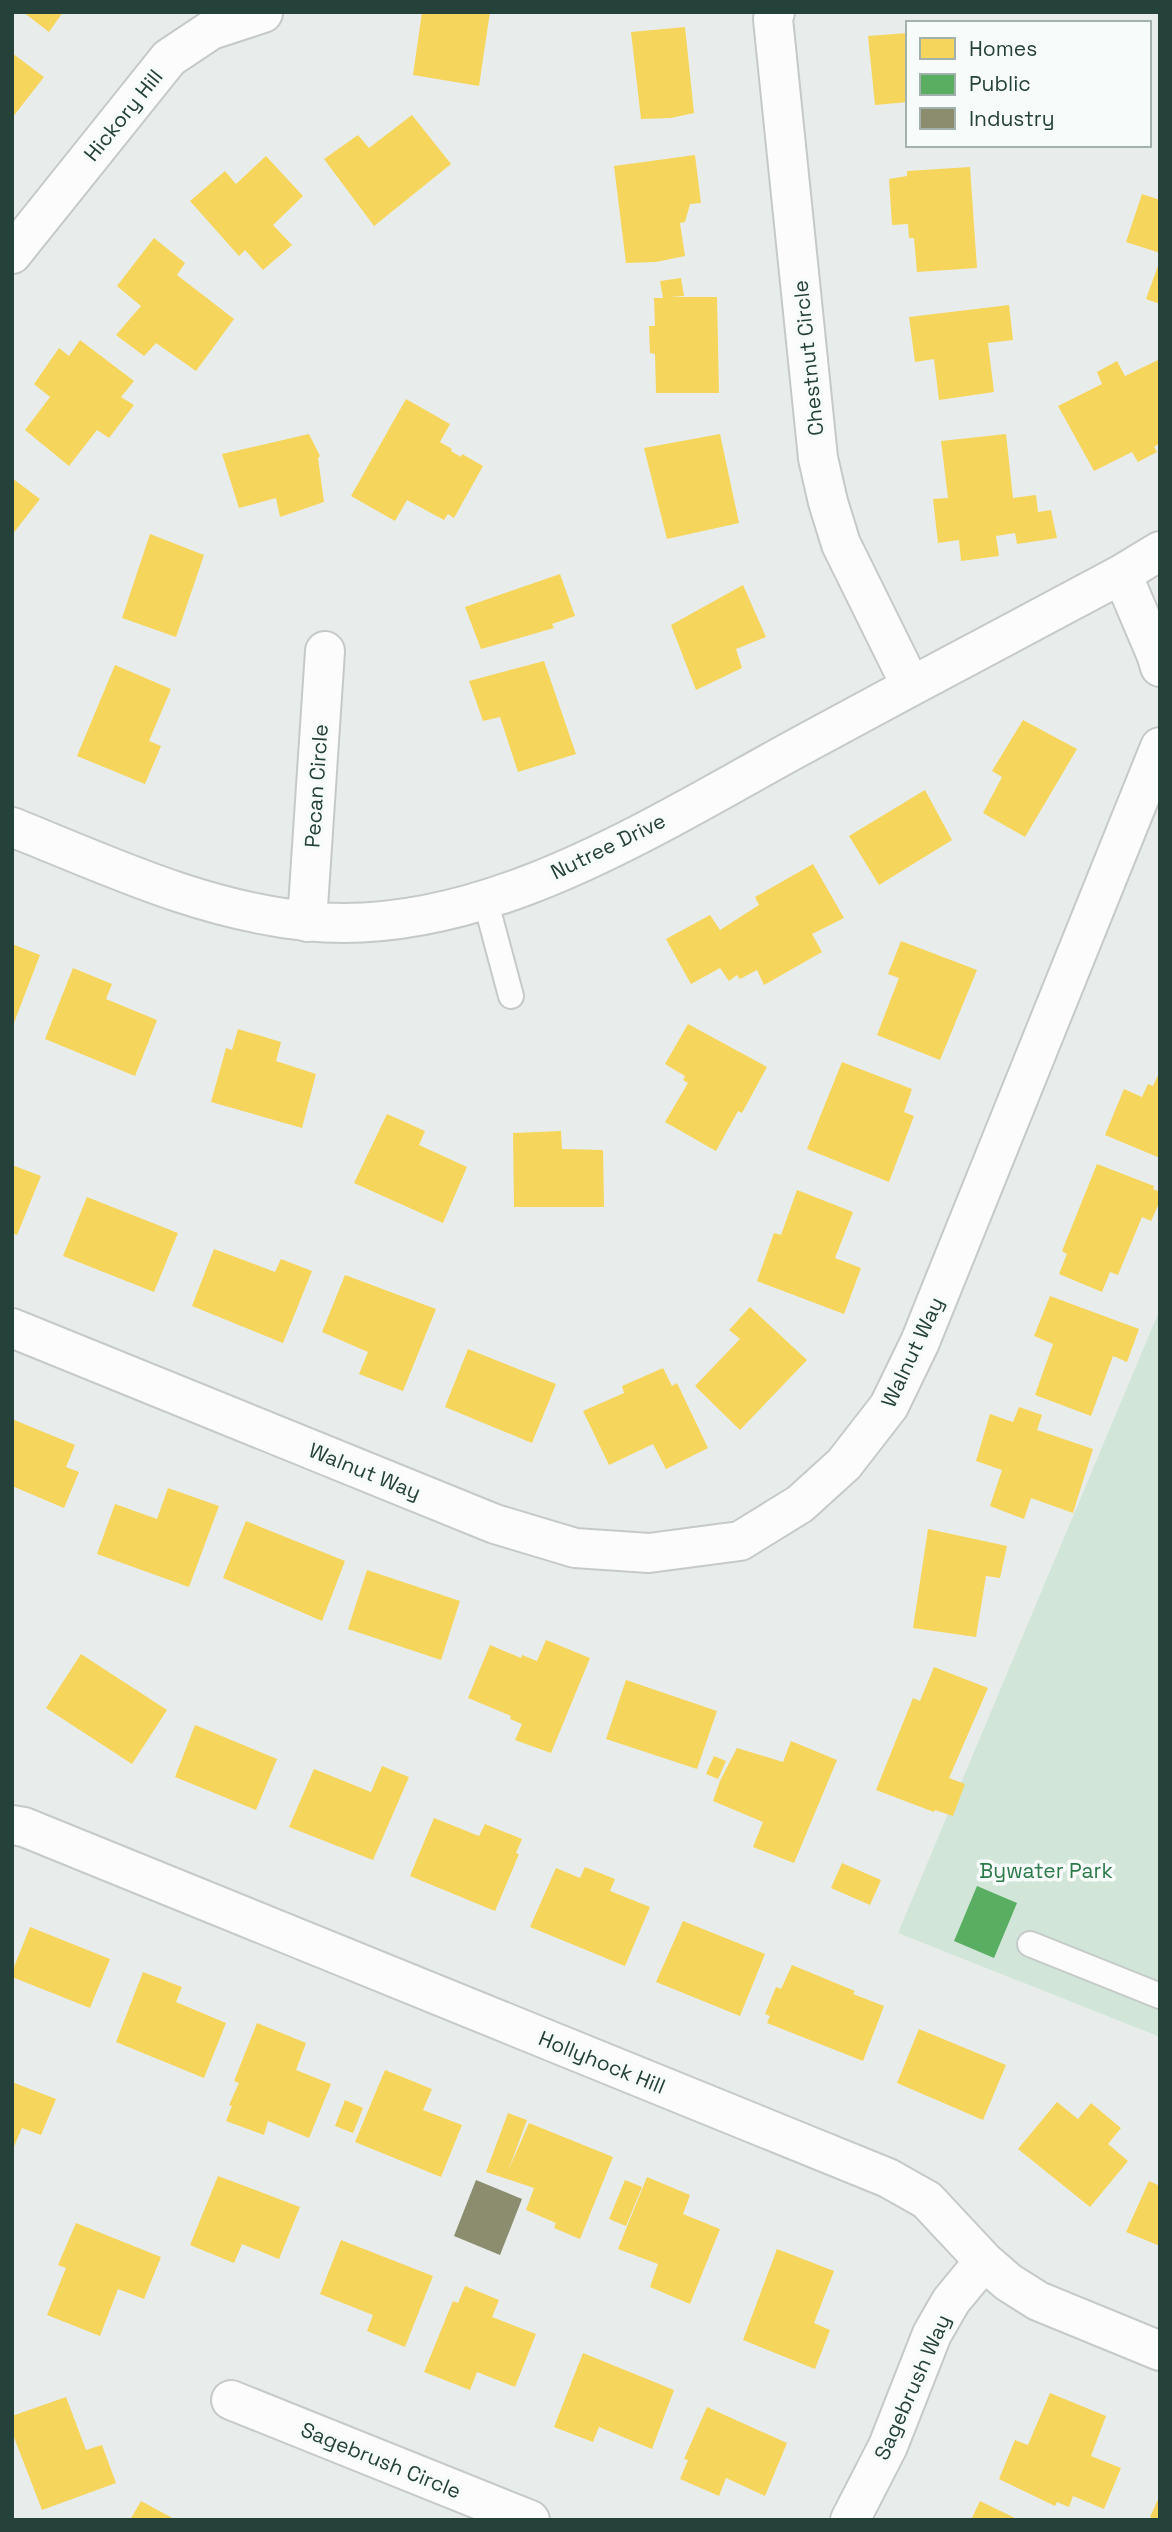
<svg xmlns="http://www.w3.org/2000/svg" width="1172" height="2532" font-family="'Space Grotesk',sans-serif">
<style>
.green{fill:#d1e6d8}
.homes{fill:#f6d55c}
.public{fill:#5aae61}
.industry{fill:#8c8c6e}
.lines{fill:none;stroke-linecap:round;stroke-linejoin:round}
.service-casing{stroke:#c5cac8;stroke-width:28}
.minor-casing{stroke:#c5cac8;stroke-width:42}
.service{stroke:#fcfcfc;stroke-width:24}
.minor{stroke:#fcfcfc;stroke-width:38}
.labels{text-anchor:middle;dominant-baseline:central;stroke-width:7;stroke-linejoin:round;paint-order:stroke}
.street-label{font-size:21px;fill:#24423a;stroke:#f7fbf9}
.park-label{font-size:21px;fill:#2d7a4b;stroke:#f7fbf9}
</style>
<rect width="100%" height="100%" fill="#e8edeb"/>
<path class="green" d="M1160,1309v728l-262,-104z"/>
<path class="homes" d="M23,12h40l-14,20z
M422,12h68l-11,74 -66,-11z
M685,27l9,86 -23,5 -30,1 -10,-87z
M908,33v69l-33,3 -7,-69z
M12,53l32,24 -32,41z
M412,115l39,49 -77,62 -50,-67 34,-24 11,13z
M695,155l6,48 -11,1 -5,18 -5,1 5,33 -29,6 -30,1 -12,-97z
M266,156l37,40 -30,29 19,20 -29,25 -18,-20 -6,6 -49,-55 35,-30 11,13z
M970,167l7,101 -60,4 -3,-34h-5l-1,-14 -16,1 -3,-46 18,-3v-5z
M1142,194l18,6v53l-34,-11z
M154,238l31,25 -8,12 57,44 -38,52 -40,-28 -12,13 -28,-21 25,-29 -24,-20z
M1160,260v44l-14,-5z
M681,278l3,18 -15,1h48l2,96h-63l-1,-39 -5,-1 -1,-27h6l-1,-28h9l-3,-17z
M1009,305l4,35 -25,3 6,49 -55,8 -5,-41 -19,3 -6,-45z
M80,340l54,41 -13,16 13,8 -25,33 -12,-8 -28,36 -44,-36 25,-33 -16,-13 25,-36 10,8z
M1160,359v84l-6,4 3,5 -19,10 -6,-10 -38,19 -36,-65 44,-22 -5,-12 20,-11 8,15z
M406,399l44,25 -10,18 12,7 -1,2 10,6 1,-3 21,12 -29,52 -6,-4 -4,6 -37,-20 -12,21 -44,-25z
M309,434l11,22 -2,2 6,44 -44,15 -4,-19 -37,10 -17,-54z
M720,434l19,89 -72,16 -23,-91z
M1006,434l7,64 23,-3 2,17 13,-2 6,28 -40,6 -2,-11 -19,3 3,20 -38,5 -2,-21 -21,3 -5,-44 15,-1 -7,-57z
M12,478l28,21 -28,36z
M150,534l54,21 -28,82 -54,-19z
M560,574l15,42 -23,8 2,4 -73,21 -16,-42z
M743,585l23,52 -30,12 6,19 -46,22 -25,-65z
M544,661l32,93 -58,18 -18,-55 -17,4 -14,-40z
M115,665l56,24 -22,52 12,5 -16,38 -68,-28z
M1023,720l54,29 -52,88 -42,-24 19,-36 -10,-6z
M925,790l27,50 -73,45 -30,-49z
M813,864l31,54 -32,16 10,18 -58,33 -7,-15 -17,9 -3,-4 -8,6 -9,-13 -29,16 -25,-45 44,-24 10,15 39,-25 -4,-8z
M901,941l76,29 -37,90 -63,-25 22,-57 -11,-4z
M12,944l28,11 -28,73z
M73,968l39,16 -6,15 51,21 -22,56 -90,-37z
M688,1024l79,43 -25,46 -4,-2 -22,40 -51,-29 23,-39 -5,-3 2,-4 -20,-12z
M238,1029l43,13 -5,19 40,13 -14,54 -91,-26 15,-54 6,2z
M842,1062l70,27 -8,23 10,4 -25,66 -82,-33z
M1160,1071v87l-55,-23 19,-46 18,8 6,-13 5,2z
M387,1114l38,17 -6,14 48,22 -24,56 -89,-40z
M561,1131l1,18 41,1 1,57h-90l-1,-74z
M1097,1164l57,22 -1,3 7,3v9l-9,20 -9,-4 -24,58 -8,-3 -8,20 -43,-18 8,-20 -5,-3z
M12,1165l29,11 -24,59 -5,-2z
M797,1190l56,22 -18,46 26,10 -17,46 -87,-33 17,-48 7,2z
M87,1197l91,36 -24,59 -91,-36z
M214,1249l61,23 6,-13 31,12 -29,72 -91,-37z
M345,1275l91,34 -33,82 -44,-17 9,-22 -46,-20z
M1050,1296l89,33 -12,33 -14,-6 -22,60 -56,-21 18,-51 -19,-8z
M750,1307l57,53 -67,70 -45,-44 45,-47 -11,-9z
M468,1349l88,35 -24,59 -87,-36z
M663,1368l9,18 5,-3 31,65 -42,21 -13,-25 -44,21 -26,-54 41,-18 -2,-7z
M1019,1407l23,8 -5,15 56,19 -20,64 -42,-15 -7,21 -34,-13 12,-36 -26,-9 14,-47 23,8z
M12,1419l63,26 -9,22 13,5 -15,36 -52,-22z
M168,1488l51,18 -30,81 -92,-33 18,-50 42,15z
M246,1521l99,40 -23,60 -99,-43z
M928,1529l79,17 -7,32 -14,-2 -10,61 -63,-9z
M367,1570l93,31 -19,59 -93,-31z
M546,1640l44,18 -39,95 -36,-13 7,-16 -12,-5 1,-3 -43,-18 22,-53 31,13 1,-3 15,6z
M81,1654l86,56 -35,54 -86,-56z
M934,1667l54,21 -39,90 16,6 -12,32 -18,-6 -1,2 -58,-22 37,-92 7,3z
M626,1680l91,31 -20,58 -91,-30z
M195,1725l82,34 -21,51 -81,-33z
M791,1741l46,19 -43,103 -41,-16 10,-25 -50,-21 7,-20 17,-33 46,14z
M714,1756l12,5 -8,18 -12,-5z
M382,1766l27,11 -36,83 -84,-33 25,-58 57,23z
M434,1818l45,18 6,-12 37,15 -6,14 3,1 -24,57 -85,-35z
M842,1863l39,17 -11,25 -39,-17z
M585,1867l30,12 -5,12 40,16 -25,59 -95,-39 26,-59 24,10z
M683,1921l82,33 -25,62 -84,-34z
M30,1927l80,32 -20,49 -78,-31v-5z
M792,1965l63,26 -2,3 31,12 -21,55 -96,-38 3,-7 -5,-2 11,-27 5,2z
M143,1972l39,15 -6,15 50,21 -22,55 -88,-36z
M257,2023l49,20 -10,27 35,14 -22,54 -41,-17 -4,14 -38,-14 6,-15 -3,-1 10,-22 -5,-2z
M919,2029l87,36 -23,55 -86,-37z
M385,2070l47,19 -9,21 39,15 -21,52 -86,-35z
M12,2082l44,17 -15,36 -19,-7 -10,23z
M345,2100l18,8 -10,25 -18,-7z
M1057,2102l21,17 13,-16 30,25 -13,16 20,17 -38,46 -72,-58z
M508,2113l19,7 -19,51 21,-48 84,34 -33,82 -26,-11 2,-5 -30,-13 8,-22 -48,-16z
M218,2176l82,31 -21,52 -37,-15 -8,19 -44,-18z
M647,2177l43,18 -7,19 37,15 -30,75 -40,-17 8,-23 -40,-15z
M625,2180l17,7 -16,39 -17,-7z
M1149,2181l11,5v60l-34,-14z
M76,2223l85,34 -17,42 -26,-10 -18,47 -53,-21 19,-47 -8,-3z
M341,2240l92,36 -28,71 -38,-16 6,-16 -53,-21z
M777,2249l57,22 -20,52 16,7 -15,39 -72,-29z
M465,2286l34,14 -7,17 44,17 -21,53 -38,-15 -7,18 -46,-18 29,-71 5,2z
M583,2353l91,37 -22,59 -53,-22 -6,15 -39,-15z
M1050,2393l56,23 -15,40 30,12 -17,41 -31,-13 -4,11 -12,-5 -2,4 -56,-27 16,-39 13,5z
M66,2397l20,53 16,-5 14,38 -74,27 -30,-78v-16z
M707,2407l80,36 -22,53 -39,-18 -7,18 -39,-17 8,-19 -4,-1z
M1160,2495v25h-4l-6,-3z
M141,2501l35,19h-46z
M980,2501l39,19h-48z"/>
<path class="public" d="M977,1886l40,17 -23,55 -40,-17z"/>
<path class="industry" d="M476,2180l46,19 -22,56 -46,-19z"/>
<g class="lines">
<g class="service-casing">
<path id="service" d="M485,899l26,97
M1030,1944l130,52"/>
</g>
<g class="minor-casing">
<path id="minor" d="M775,12l-2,7 45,439 10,44 13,42 70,142
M12,254l157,-196 42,-28 52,-17
M1122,574l34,80 4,13
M12,827c97,39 189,83 294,94 176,19 352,-98 500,-178 105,-57 211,-113 316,-169l38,-23
M307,922l18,-271
M12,1328l483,196 80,24 74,5 91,-12 60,-37 44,-40 45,-58 31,-64 240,-595
M12,1825l12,2 864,351 39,22 57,61 24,21 30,19 122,50
M231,2400l299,120
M850,2520l38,-74 44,-112 19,-33 33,-40"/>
</g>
<use href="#service" class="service"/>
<use href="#minor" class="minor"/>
</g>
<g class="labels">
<g class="street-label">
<text transform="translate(123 115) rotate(-51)">Hickory Hill</text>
<text transform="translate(808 358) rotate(-96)">Chestnut Circle</text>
<text transform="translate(316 786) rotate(-86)">Pecan Circle</text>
<text transform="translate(608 846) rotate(-26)">Nutree Drive</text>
<text transform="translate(912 1352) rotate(-65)">Walnut Way</text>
<text transform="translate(365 1471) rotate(22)">Walnut Way</text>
<text transform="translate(602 2062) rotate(22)">Hollyhock Hill</text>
<text transform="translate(912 2387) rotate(-66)">Sagebrush Way</text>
<text transform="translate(381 2460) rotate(22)">Sagebrush Circle</text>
</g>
<g class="park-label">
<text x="1046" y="1870">Bywater Park</text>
</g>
</g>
<rect width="1172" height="2532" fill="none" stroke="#24423a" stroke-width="28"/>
<rect x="906" y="21" width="245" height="126" fill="#f7fbf9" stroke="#a3b1ad" stroke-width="2"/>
<rect x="920" y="38" width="35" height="21" fill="#f6d55c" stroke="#a3b1ad" stroke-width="2"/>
<text x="969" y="56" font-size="21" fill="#24423a">Homes</text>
<rect x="920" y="74" width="35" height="21" fill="#5aae61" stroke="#a3b1ad" stroke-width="2"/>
<text x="969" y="91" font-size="21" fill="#24423a">Public</text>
<rect x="920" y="108" width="35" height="21" fill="#8c8c6e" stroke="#a3b1ad" stroke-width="2"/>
<text x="969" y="126" font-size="21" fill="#24423a">Industry</text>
</svg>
